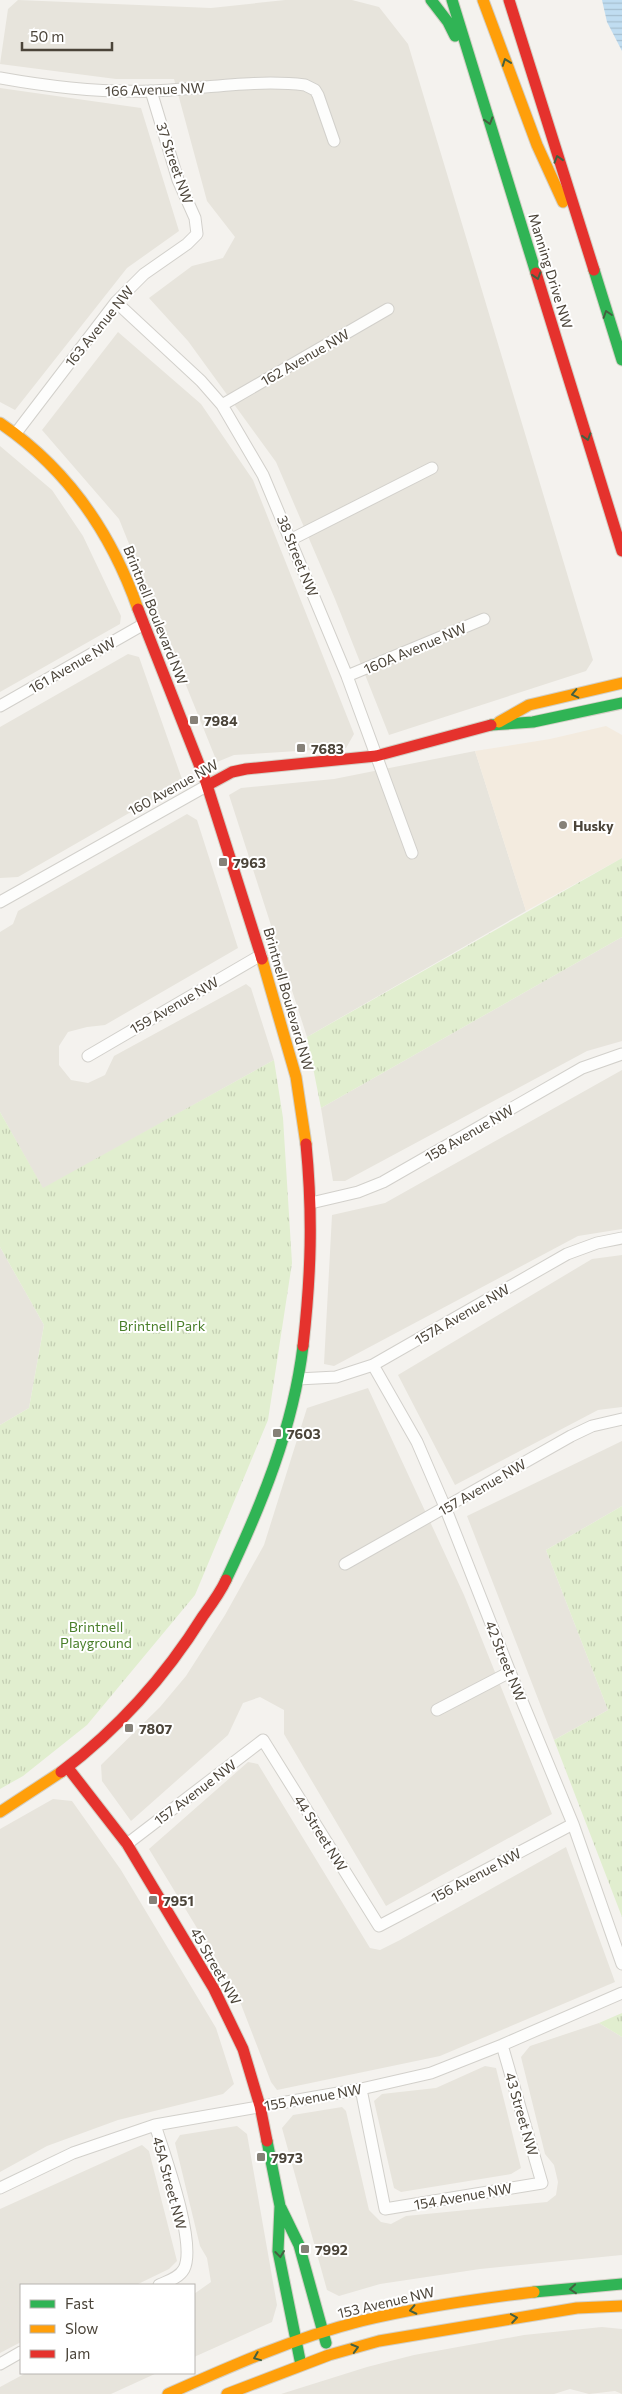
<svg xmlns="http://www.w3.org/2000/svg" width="622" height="2394" font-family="Commissioner,sans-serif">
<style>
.residential{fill:#e7e4dc}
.commercial{fill:#f3ebdf}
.park{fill:url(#park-tufts)}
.water{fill:url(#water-rules)}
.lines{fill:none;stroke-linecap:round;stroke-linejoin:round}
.street-casing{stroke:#d2d0cb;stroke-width:13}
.fast-casing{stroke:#d3cfc5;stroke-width:13}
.slow-casing{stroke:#d3cfc5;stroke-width:13}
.jam-casing{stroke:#d3cfc5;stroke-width:13}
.street{stroke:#fdfdfc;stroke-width:11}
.fast{stroke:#30b455;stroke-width:11}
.slow{stroke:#ff9f0a;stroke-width:11}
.jam{stroke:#e5322d;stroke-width:11}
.oneway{stroke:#446040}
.poi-dot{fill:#868178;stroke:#fff;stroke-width:2}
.labels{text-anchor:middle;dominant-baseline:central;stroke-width:4;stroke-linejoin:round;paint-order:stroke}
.street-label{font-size:14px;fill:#4b4439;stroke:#fff}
.poi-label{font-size:14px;font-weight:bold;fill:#4b4439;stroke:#fff;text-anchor:start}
.park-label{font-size:14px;fill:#4a7f2a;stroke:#fff}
</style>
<defs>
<pattern id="park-tufts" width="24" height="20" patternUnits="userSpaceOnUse" patternTransform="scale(1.25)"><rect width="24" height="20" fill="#e1eecf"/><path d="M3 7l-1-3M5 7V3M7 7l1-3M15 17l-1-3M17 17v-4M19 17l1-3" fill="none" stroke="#c3cdb2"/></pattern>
<pattern id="water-rules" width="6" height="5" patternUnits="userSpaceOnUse" patternTransform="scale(1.25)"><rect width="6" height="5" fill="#c0ddf1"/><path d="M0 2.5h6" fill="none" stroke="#a6bfcf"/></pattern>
</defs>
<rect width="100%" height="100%" fill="#f4f2ee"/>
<path class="residential" d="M18,0l193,8 74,-8h67l27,7 29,37 185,616 -7,11 -197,64 -54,-136 -59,-137 -88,-121 -39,-43 43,-32 31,-8 12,-21 -28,-36 -33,-122h-58l-116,-15 8,-55z
M0,88l141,20 38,123 -52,37 -112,142 -15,-8z
M118,332l83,72 52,76 101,254 -8,14 -112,7 -17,7 -98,-243 -77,-89z
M0,446l52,44 31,46 38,80 -1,8 -120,68z
M128,654l11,3 44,125 -165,95 -18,1v-151z
M475,751l51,160 -219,126 -78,-242 12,-7 93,-9z
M187,814l10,6 41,128 -133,77 -18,2 -19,5 -9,14v19l12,15 17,3 17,-8 9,-19 132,-72 5,4 23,72 -231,129 -43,-77v-180l13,-8 5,-13z
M622,937v104l-35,10 -242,130h-12l-12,-73z
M622,1070v159l-44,7 -244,130 -10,-2 8,-149 53,-12z
M0,1247l44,78 -15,83 -29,17z
M622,1255v152l-24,3 -143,75 -57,-110 194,-116z
M368,1388l96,207 88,219 -166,92 -102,-172v-24l-24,-13 -17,6 -15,32 -97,86 -29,-40 -1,-16 59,-58 26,-31 39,-61 39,-70 43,-137z
M622,1441v65l-76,44 62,160 -54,30 -87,-224z
M248,1762l10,2 112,184 10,2 20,-10 166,-93 49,135 -175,74 -163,34 -6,-8 -34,-88 -88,-145z
M53,1799l19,2 49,69 95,158 18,56 -11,10 -105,26 -71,26 -47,26v-343z
M599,2023l23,14v218l-142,14 -100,15 -41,12 -12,-6 -45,-162 11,-13 49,-8 4,4 23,99 12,12 10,2 15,-8 141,-14 9,-7 2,-13 -4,-17 -9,-11 -24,-97 9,-11z
M485,2066l11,2 25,100 -10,6 -110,18 -7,-4 -20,-87 8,-7 54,-6z
M237,2126l10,8 30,171 -5,17 -78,35v-63l17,-12 -4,-24 -7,-12 -25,-103 5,-8z
M142,2145l7,6 28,110 -8,8 -33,16h-115v57l-21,11v-144z
M602,2327l20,2v65l-7,-3 -26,3 -19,-5 -16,5h-273l86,-27 47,-12 110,-20z
M26,2373h131l-46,21h-111v-7z"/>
<path class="commercial" d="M606,726l16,9v123l-96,53 -51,-160 75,-12z"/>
<path class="park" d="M622,858v79l-301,171 -14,-71z
M274,1060l9,58 9,145 -24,157 -73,175 -108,130 -64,51 -23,13v-364l29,-17 15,-83 -44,-78v-135l43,76z
M622,1506v411l-68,-177 54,-30 -62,-160z
M622,2013v24l-23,-14z"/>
<path class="water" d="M602,0h20v51l-15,-29z"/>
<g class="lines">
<g class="street-casing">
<path id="street" d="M0,78c50,9 101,15 152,13 50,-2 103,-12 153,-6l10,5 3,5 16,46
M116,302l85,79 21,24 41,70 84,201 65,177
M222,405l166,-96
M16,433l100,-131 28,-28 43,-30 10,-10 -2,-16 -17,-38 -27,-89
M292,539l140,-71
M347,676l137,-57
M0,706l144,-82
M0,902l208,-117
M88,1056l173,-101
M311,1203l47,-11 25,-10 199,-114 40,-14
M373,1365l44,77 28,65 65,165 63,152 49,140
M298,1379l38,-2 37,-12 194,-111 30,-11 25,-5
M345,1564l226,-128 21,-10 30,-7
M437,1710l73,-38
M127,1844l136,-104 116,186 194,-102
M361,2089l24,120 157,-26 -40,-138
M155,2125c9,28 42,119 29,144 -5,9 -16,12 -25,16
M0,2188l73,-35 82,-28 206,-36 70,-16 71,-28 120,-52
M0,2364l21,-12"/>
</g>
<g class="fast-casing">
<path id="fast" d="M431,0l17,22 7,14
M452,0l84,273
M594,270l28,90
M491,725l42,-3 89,-19
M226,1580c35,-74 67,-151 77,-234
M267,2141l13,65 -2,45 23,114
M281,2208l18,37 27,98
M534,2292l88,-8"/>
</g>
<g class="slow-casing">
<path id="slow" d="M483,0l54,145 26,57
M0,423c68,46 111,109 138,186
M499,722l30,-17 93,-22
M262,959l34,118 10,67
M0,1812l61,-40
M168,2394c63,-28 126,-56 193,-73 57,-14 115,-22 173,-29
M227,2394l102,-39 50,-14 198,-33 45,-2"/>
</g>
<g class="jam-casing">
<path id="jam" d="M509,0l85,270
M536,273l86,278
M138,609l68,173 56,177
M208,785l24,-13 14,-3 130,-13 115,-31
M303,1346c8,-71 10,-130 3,-202
M68,1768l59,76 87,145 29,60 17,57 7,35
M61,1772c57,-43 104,-95 142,-156 8,-11 17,-23 23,-36"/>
</g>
<use href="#street" class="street"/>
<use href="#fast" class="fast"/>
<use href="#slow" class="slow"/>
<use href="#jam" class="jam"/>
</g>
<defs><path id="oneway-chevron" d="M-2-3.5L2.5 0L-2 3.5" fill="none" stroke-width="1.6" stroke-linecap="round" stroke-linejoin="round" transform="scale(1.25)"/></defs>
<g class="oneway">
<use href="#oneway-chevron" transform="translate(506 62) rotate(-110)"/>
<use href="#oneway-chevron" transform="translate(489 121) rotate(73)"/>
<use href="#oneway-chevron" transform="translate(558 159) rotate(-107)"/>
<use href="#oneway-chevron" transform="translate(537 276) rotate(73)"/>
<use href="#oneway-chevron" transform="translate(607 314) rotate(-108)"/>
<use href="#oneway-chevron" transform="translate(587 437) rotate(73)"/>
<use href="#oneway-chevron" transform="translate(575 694) rotate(167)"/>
<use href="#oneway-chevron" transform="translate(280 2254) rotate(83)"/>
<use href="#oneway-chevron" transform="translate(573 2289) rotate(175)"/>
<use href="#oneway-chevron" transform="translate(413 2310) rotate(168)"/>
<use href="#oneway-chevron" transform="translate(514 2318) rotate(-9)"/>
<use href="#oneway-chevron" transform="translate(355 2348) rotate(-16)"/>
<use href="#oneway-chevron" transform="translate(257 2357) rotate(158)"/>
</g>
<g class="poi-dot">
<rect x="189" y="715" width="10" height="10" rx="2.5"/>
<rect x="296" y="743" width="10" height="10" rx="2.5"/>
<circle cx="563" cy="825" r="5"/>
<rect x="218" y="857" width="10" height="10" rx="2.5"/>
<rect x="272" y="1428" width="10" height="10" rx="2.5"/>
<rect x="124" y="1723" width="10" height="10" rx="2.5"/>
<rect x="148" y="1895" width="10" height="10" rx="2.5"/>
<rect x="256" y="2152" width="10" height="10" rx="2.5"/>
<rect x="300" y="2244" width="10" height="10" rx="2.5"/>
</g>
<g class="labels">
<g class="street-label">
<text transform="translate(155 89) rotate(-2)">166 Avenue NW</text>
<text transform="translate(175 163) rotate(71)">37 Street NW</text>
<text transform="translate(551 271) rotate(73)">Manning Drive NW</text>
<text transform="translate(99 326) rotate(-51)">163 Avenue NW</text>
<text transform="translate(305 357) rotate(-30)">162 Avenue NW</text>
<text transform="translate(298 556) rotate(68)">38 Street NW</text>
<text transform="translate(156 615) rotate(68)">Brintnell Boulevard NW</text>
<text transform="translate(415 648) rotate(-23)">160A Avenue NW</text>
<text transform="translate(72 665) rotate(-30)">161 Avenue NW</text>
<text transform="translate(173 787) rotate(-29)">160 Avenue NW</text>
<text transform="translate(289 999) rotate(74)">Brintnell Boulevard NW</text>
<text transform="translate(174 1005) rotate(-30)">159 Avenue NW</text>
<text transform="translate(469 1133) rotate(-30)">158 Avenue NW</text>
<text transform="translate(462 1314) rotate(-30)">157A Avenue NW</text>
<text transform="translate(482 1487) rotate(-30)">157 Avenue NW</text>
<text transform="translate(506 1661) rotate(68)">42 Street NW</text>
<text transform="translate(195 1792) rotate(-37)">157 Avenue NW</text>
<text transform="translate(321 1833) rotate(58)">44 Street NW</text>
<text transform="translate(476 1875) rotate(-28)">156 Avenue NW</text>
<text transform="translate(216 1966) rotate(60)">45 Street NW</text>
<text transform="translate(313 2097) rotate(-10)">155 Avenue NW</text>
<text transform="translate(522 2114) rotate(74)">43 Street NW</text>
<text transform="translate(170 2183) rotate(75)">45A Street NW</text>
<text transform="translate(463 2196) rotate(-10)">154 Avenue NW</text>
<text transform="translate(386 2302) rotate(-13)">153 Avenue NW</text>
</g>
<g class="poi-label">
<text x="204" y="720">7984</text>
<text x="311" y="748">7683</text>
<text x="573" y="825">Husky</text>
<text x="233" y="862">7963</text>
<text x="287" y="1433">7603</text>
<text x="139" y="1728">7807</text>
<text x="163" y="1900">7951</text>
<text x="271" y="2157">7973</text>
<text x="315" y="2249">7992</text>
</g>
<g class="park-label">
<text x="162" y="1325">Brintnell Park</text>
<text x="96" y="1626">Brintnell<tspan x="96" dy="16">Playground</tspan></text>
</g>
</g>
<rect x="20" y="2284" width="175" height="90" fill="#ffffff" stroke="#b7b4b0"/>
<rect x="30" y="2300" width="25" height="8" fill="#30b455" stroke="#b7b4b0"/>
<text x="65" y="2309" font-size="15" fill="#4b4439">Fast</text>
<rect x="30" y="2325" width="25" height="8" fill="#ff9f0a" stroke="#b7b4b0"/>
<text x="65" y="2334" font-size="15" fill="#4b4439">Slow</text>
<rect x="30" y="2350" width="25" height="8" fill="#e5322d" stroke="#b7b4b0"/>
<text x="65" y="2359" font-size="15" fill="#4b4439">Jam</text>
<path d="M22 42v8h90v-8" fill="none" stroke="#4b4439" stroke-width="2.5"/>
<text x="30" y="42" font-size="15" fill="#4b4439" stroke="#ffffff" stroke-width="4" paint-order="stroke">50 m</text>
</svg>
